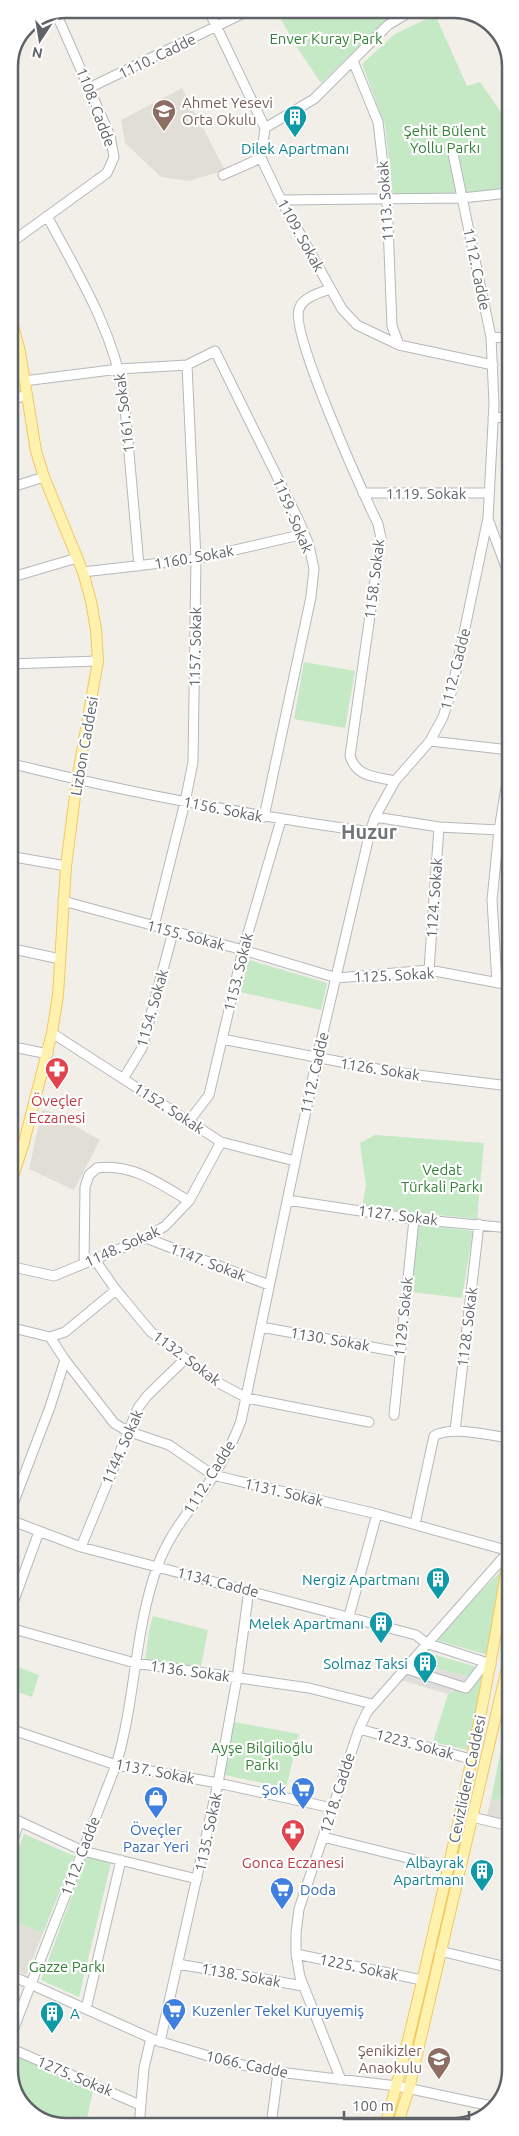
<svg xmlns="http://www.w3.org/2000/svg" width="519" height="2136" font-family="Ubuntu,sans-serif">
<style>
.industrial{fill:#e0deda}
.education{fill:#e1ded6}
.green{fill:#c5e8c5}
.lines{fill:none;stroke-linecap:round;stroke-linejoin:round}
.minor-casing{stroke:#b5b8bc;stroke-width:11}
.major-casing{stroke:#f2c960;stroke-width:12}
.minor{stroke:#fff;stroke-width:9}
.major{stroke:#fff2af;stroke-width:10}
.labels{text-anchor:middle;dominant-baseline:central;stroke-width:4.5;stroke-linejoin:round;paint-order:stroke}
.park-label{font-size:15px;fill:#348238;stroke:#fff}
.street-label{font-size:15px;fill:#5f6368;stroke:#fff}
.education-label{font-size:15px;fill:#785e54;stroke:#fff;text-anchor:start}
.culture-label{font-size:15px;fill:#0d838f;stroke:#fff;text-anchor:end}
.health-label{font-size:15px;fill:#be3a42;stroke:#fff}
.shop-label{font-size:15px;fill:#366cbe;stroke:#fff;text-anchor:start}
.district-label{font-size:20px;font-weight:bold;fill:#70757a;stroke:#fff}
.rim{fill:none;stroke:#5f6368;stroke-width:2.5}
</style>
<rect width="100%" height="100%" fill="#f1efe8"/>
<path class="industrial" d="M417,1663l49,13 5,-2 3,-8 9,9 -6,3 -10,14 -15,-2 -4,4 -47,-14z"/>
<path class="education" d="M182,88l43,82 -36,11 -28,-4 -36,-34 -4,-23z
M42,1110l23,5v5l35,20 -26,50 -45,-21z
M510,1777v43l-23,-5 4,-16 6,1 7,-4z
M10,1919l33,14 -17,42 -16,-8z"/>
<path class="green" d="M275,9h116l4,6 -11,7 -63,61 -25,-37z
M435,15l32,71 13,-4 29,42v65l-55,7h-61l-8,-71 -23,-61 33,-30z
M304,662l51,9 -10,57 -51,-9z
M249,960l78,23 -6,27 -81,-18z
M375,1135l109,8 -7,76 -115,-12 4,-21 -6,-43z
M418,1225l55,6 -11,67 -51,-6z
M502,1570l-14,85 -52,-15 1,-4z
M153,1616l55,14 -8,41 -55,-9 4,-32z
M428,1653l46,13c0,5 -3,9 -8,10l-49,-13z
M10,1664l29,11 -7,22 -22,-8z
M483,1675l-15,75 -35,-8 15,-48 8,-5 11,3 10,-14z
M510,1705v72l-6,19 -7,4 -6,-1z
M234,1722l65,12 -13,54 -61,-13z
M24,1834l50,22 -31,77 -33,-14v-47z
M87,1855l24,8 -32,134 -38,-17z
M19,2057l14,4 61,26 -9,40h-26l-31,-14 -18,-32z"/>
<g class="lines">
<g class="minor-casing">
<path id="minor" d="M208,9l57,119 -4,30 20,42 61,109 15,16 42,20 94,20
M353,61l25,61 9,77 5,127 7,19
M89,88l163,-79
M265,128l49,-29 74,-74 27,-16
M223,175l38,-17
M281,200l181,-2 47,-5
M47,216c31,58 66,114 77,180l15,170
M9,244l98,-71 7,-16 -4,-21 -54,-123
M330,289c-11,4 -27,8 -31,20 -9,24 64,184 79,215l3,14 -31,218c7,22 25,20 45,25
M491,337l18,1
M24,381l95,-12 68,-4 28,-14 84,170 10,24 5,24 -3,28 -47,220
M9,401l17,-6
M493,417l16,1
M9,488l35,-11
M363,493h126
M488,519l21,56
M83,572l113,-13 108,-25
M9,578l68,-20
M9,664l89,-3
M430,741l80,9
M9,763c119,30 239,52 361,69
M375,817l64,10 60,3
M9,856l57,10
M63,901l180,49 94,28 92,-8 81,15
M154,926l31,-124 8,-40 3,-203 -9,-194
M9,948l51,11
M429,970l10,-143
M497,983l-5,-83 7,-70 11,-66
M52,1033l169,109 74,19
M222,1039l171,33 117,14
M9,1046l39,8
M123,1079l19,-31 31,-116
M189,1121l20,-26 34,-145 38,-130
M9,1143l14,3
M287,1200l127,19 96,9
M146,1238l123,47
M95,1260l21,30 35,42 62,48 34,18 122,24
M84,1263l1,-76 4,-12 8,-7c35,-5 63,16 92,33
M9,1266l45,10 92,-38 19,-12 24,-25 32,-59
M9,1327l41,10
M261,1327l138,25
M50,1337l15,23 49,63 13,8 42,14 44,30 164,39 132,37 -142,161 -8,17 -60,180 -3,24v21l4,23 41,103
M50,1337l15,-5 51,-42
M394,1415l20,-196
M455,1431l24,-207
M10,1512l40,-105 15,-47
M10,1520l71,27 335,88 10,8 65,21
M415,1524l19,-88c17,-11 56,0 76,2
M81,1547l57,-139 9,-12 37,-36
M10,1611l29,-79
M349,1616l28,-102
M10,1628l125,35 174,25 63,16
M404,1668l62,20 20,-26
M10,1729l106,36 102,18 114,25
M359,1729l112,30
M10,1817l73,34 114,28
M472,1817l38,9
M323,1837l125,31
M10,1849l9,-27
M440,1951l70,17
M296,1954l126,26
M178,1964l125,22
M10,1975l145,65 77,23 46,9 119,14 99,21
M86,2009l35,-149
M10,2038l106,-273c20,-65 18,-136 42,-200 12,-34 37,-60 56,-90 11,-18 20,-35 27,-54l76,-363 53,-226 5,-15 20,-36 35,-40 13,-24 9,-27 36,-172 6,-114 -3,-67 -39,-188
M160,2042l58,-259 19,-105 12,-88
M10,2048l130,57
M271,2126l7,-54
M139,2127l5,-59 7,-30"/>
</g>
<g class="major-casing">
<path id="major" d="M9,310l11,42 16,99 8,26 39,95 8,29 5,29 2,31 -21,119 -11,86 -8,129 -6,38 -29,113 -14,42
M385,2126c20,-67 35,-136 51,-205 29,-124 55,-249 74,-375
M397,2126l12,-37 101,-434"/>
</g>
<use href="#minor" class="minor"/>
<use href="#major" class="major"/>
</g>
<defs>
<g id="school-pin" transform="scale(1.25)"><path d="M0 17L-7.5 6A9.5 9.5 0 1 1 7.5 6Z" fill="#8d6e63" stroke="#fff"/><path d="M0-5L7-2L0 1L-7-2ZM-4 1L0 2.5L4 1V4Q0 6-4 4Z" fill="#fff"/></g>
<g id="building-pin" transform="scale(1.25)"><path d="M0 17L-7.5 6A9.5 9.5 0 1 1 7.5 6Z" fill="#0f9aa8" stroke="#fff"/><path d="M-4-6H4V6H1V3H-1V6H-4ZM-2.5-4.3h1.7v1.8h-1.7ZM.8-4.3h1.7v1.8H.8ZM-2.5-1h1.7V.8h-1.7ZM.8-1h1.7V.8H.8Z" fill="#fff"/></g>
<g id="pharmacy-pin" transform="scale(1.25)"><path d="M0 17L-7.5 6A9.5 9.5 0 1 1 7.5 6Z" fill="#e0444e" stroke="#fff"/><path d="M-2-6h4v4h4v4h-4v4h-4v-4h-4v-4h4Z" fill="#fff"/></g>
<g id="supermarket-pin" transform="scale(1.25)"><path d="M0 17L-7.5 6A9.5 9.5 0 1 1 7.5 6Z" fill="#3f7fe0" stroke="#fff"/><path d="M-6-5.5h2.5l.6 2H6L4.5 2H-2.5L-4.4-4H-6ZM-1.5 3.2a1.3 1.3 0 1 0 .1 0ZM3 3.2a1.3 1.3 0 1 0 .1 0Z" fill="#fff"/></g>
<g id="shop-pin" transform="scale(1.25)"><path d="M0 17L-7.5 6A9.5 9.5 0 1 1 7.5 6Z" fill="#3f7fe0" stroke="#fff"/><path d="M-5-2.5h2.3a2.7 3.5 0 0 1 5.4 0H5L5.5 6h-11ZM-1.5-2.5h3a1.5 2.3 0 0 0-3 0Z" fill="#fff"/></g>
</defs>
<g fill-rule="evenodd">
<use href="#school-pin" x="164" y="111"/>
<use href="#building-pin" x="295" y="117"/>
<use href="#pharmacy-pin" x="57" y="1069"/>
<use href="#building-pin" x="438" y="1579"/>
<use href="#building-pin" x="381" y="1623"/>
<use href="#building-pin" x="425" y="1663"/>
<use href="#supermarket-pin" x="303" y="1789"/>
<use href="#shop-pin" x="156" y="1798"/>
<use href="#pharmacy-pin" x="293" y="1831"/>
<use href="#building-pin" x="482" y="1871"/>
<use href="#supermarket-pin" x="282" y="1889"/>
<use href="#supermarket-pin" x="174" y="2010"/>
<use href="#building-pin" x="52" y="2013"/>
<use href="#school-pin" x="439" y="2059"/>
</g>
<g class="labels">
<g class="park-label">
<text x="326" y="38">Enver Kuray Park</text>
<text x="445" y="130">Şehit Bülent<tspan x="445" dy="17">Yollu Parkı</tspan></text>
<text x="442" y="1169">Vedat<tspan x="442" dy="17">Türkali Parkı</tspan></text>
<text x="262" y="1747">Ayşe Bilgilioğlu<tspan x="262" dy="17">Parkı</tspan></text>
<text x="67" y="1966">Gazze Parkı</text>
</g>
<g class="street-label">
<text transform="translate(157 56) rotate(-26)">1110. Cadde</text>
<text transform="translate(96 107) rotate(69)">1108. Cadde</text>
<text transform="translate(385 201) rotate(-94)">1113. Sokak</text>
<text transform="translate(301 235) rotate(61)">1109. Sokak</text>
<text transform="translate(477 269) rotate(78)">1112. Cadde</text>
<text transform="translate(124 413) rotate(-97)">1161. Sokak</text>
<text x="426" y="493">1119. Sokak</text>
<text transform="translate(293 515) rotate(67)">1159. Sokak</text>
<text transform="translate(194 557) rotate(-10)">1160. Sokak</text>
<text transform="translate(374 579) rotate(-83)">1158. Sokak</text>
<text transform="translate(195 647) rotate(-89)">1157. Sokak</text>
<text transform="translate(455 669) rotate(-76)">1112. Cadde</text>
<text transform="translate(84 746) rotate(-80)">Lizbon Caddesi</text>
<text transform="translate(223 809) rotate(11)">1156. Sokak</text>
<text transform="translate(434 898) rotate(-86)">1124. Sokak</text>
<text transform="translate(186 935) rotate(15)">1155. Sokak</text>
<text transform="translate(238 972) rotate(-76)">1153. Sokak</text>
<text transform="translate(394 975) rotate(-3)">1125. Sokak</text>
<text transform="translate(152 1008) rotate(-74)">1154. Sokak</text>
<text transform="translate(380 1069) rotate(9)">1126. Sokak</text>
<text transform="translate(314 1073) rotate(-77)">1112. Cadde</text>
<text transform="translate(169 1108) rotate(33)">1152. Sokak</text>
<text transform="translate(398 1215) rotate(7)">1127. Sokak</text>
<text transform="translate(122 1246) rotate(-24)">1148. Sokak</text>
<text transform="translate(208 1262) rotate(21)">1147. Sokak</text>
<text transform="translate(403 1317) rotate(-84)">1129. Sokak</text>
<text transform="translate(467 1327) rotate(-83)">1128. Sokak</text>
<text transform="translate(330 1339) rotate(10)">1130. Sokak</text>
<text transform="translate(187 1358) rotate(37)">1132. Sokak</text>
<text transform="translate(122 1447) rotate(-66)">1144. Sokak</text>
<text transform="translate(209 1477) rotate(-58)">1112. Cadde</text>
<text transform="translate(284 1492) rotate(13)">1131. Sokak</text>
<text transform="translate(218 1582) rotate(14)">1134. Cadde</text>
<text transform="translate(190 1671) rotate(8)">1136. Sokak</text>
<text transform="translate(415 1744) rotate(15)">1223. Sokak</text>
<text transform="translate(155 1771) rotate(11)">1137. Sokak</text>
<text transform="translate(467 1779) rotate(-78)">Cevizlidere Caddesi</text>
<text transform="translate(337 1793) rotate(-72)">1218. Cadde</text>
<text transform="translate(208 1832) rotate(-78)">1135. Sokak</text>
<text transform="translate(80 1856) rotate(-69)">1112. Cadde</text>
<text transform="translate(359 1967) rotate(12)">1225. Sokak</text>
<text transform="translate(241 1975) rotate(10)">1138. Sokak</text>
<text transform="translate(247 2064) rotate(12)">1066. Cadde</text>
<text transform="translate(75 2076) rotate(23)">1275. Sokak</text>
</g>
<g class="education-label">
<text x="182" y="102">Ahmet Yesevi<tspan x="182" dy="17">Orta Okulu</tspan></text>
<text x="422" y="2050" text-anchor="end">Şenikizler<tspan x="422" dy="17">Anaokulu</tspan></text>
</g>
<g class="culture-label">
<text x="295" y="148" text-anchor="middle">Dilek Apartmanı</text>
<text x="420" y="1579">Nergiz Apartmanı</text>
<text x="364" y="1623">Melek Apartmanı</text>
<text x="408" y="1663">Solmaz Taksi</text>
<text x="464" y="1862">Albayrak<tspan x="464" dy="17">Apartmanı</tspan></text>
<text x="70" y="2013" text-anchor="start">A</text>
</g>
<g class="health-label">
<text x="57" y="1100">Öveçler<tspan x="57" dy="17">Eczanesi</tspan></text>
<text x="293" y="1862">Gonca Eczanesi</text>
</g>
<g class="shop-label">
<text x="286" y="1789" text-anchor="end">Şok</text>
<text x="156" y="1829" text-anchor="middle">Öveçler<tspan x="156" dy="17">Pazar Yeri</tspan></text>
<text x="300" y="1889">Doda</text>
<text x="192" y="2010">Kuzenler Tekel Kuruyemiş</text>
</g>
<g class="district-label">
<text x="369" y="831">Huzur</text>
</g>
</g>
<path d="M0 0H519V2136H0ZM66 18H454A48 48 0 0 1 502 66V2070A48 48 0 0 1 454 2118H66A48 48 0 0 1 18 2070V66A48 48 0 0 1 66 18Z" fill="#fff" fill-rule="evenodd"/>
<path class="rim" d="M66 18H454A48 48 0 0 1 502 66V2070A48 48 0 0 1 454 2118H66A48 48 0 0 1 18 2070V66A48 48 0 0 1 66 18Z"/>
<g transform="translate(40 40) rotate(192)" stroke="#ffffff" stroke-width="4" paint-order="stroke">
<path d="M0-4L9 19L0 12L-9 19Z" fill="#5f6368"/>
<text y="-8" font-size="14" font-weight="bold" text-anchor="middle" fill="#5f6368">N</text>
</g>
<path d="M344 2111v8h125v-8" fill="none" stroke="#5f6368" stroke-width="2.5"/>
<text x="352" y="2111" font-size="15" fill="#5f6368" stroke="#ffffff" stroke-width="4" paint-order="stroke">100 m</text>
</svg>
